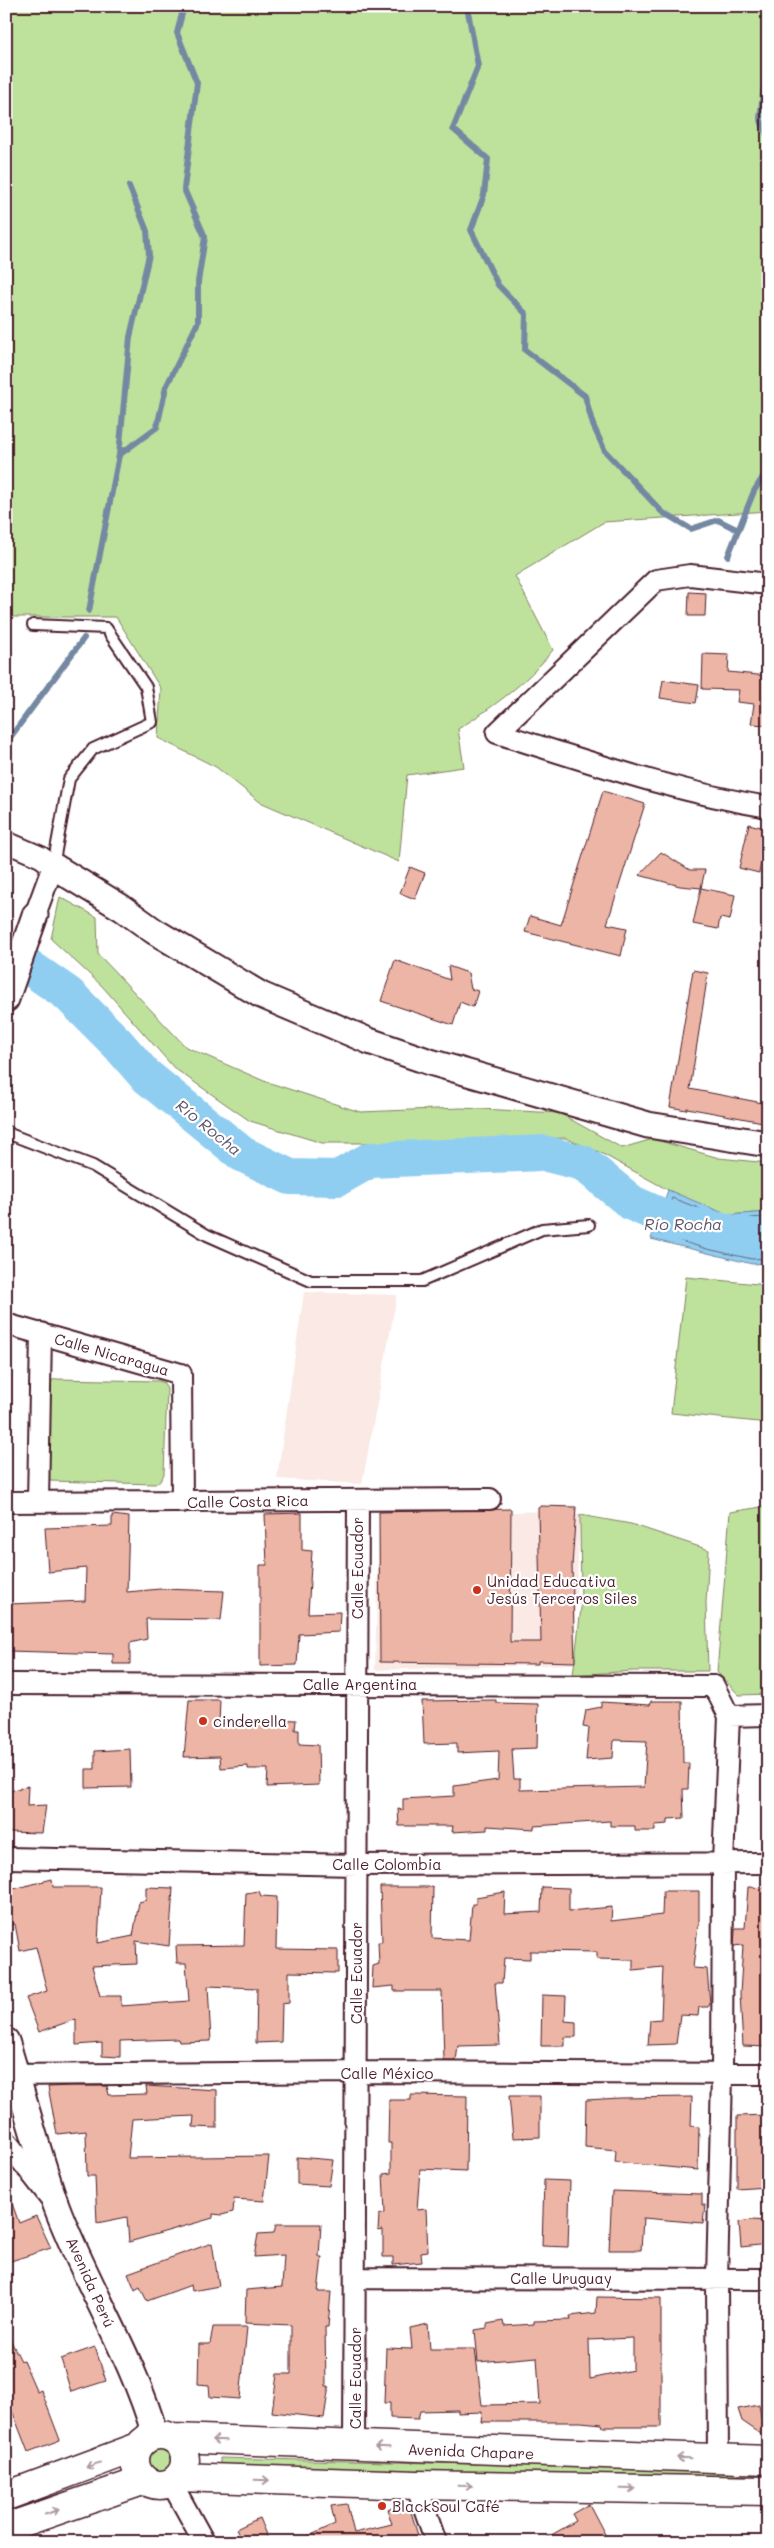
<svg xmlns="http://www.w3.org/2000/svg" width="774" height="2548" font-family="Mali,sans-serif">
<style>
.built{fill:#fae9e4}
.green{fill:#bee29c;stroke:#848064}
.water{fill:#90cef1;stroke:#7488a2}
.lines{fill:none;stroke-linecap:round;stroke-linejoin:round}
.shore{stroke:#66657a;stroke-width:1}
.stream{stroke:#7488a2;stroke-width:6}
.river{stroke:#90cef1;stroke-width:36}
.building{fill:#edb5a5;stroke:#4a1f2b;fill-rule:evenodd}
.service-casing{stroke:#4a1f2b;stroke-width:14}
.minor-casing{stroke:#4a1f2b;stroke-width:24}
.tertiary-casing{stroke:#4a1f2b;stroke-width:29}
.primary-casing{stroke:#4a1f2b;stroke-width:31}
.service{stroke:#fff;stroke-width:10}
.minor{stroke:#fff;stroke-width:20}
.tertiary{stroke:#fff;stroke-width:25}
.primary{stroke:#fff;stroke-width:28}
.oneway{stroke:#ae9aa0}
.poi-dot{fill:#c8321e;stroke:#fff;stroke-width:2}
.labels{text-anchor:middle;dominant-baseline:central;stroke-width:4.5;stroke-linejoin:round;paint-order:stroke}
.street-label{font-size:15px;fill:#4a1f2b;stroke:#fff}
.poi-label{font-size:15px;fill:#4a1f2b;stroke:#fff;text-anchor:start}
.water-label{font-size:16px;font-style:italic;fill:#5f5466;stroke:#fff}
</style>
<rect width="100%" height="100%" fill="#fff"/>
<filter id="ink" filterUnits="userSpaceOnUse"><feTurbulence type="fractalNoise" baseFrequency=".02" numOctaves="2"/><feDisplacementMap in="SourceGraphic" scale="10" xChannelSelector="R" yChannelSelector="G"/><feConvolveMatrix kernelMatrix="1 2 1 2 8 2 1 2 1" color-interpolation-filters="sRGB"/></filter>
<g filter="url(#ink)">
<path class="built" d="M304,1292l93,3 -35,189 -85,-5z
M566,1511l14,4 -7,149 -198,6 4,-155z"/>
<path class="green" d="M6,6h762v505l-164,11 -89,54 38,74c-26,33 -60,57 -95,79l6,38 -57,8 -8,87 -139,-60 -44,-35 -58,-29 3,-49 -45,-72h-110z
M60,897l37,20 1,37 88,93 78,34 96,31 101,-4 98,5 63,35 31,-9 66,19 49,5v49l-40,3 -24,-9 -36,-16 -69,-38 -34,-14 -135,5h-108l-72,-22 -76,-53 -72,-82 -51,-47z
M686,1277l82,8v138l-97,-10z
M56,1379l103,2 5,2 3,6 -3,85 -3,6 -6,4 -105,-3 -2,-4 1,-91 2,-5z
M768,1506v188l-29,1 -22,-23 13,-160z
M580,1515l51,9 78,26 -3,53 2,68h-75l-60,4 8,-67z
M143 2460a17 17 0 1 1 34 0a17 17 0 1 1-34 0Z
M220,2458l548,13v8l-548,-13z"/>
<path class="water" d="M668,1190l60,25 40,-3v51l-16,1 -101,-25z"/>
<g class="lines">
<path class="shore" d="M768,1217l-41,2 -55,-21 -14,36 49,15 45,10 16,-1
M768,1223l-42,3 -50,-20 -10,23c11,11 85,23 102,23
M768,1231l-44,2 -44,-17 -4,8 2,2c29,8 59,19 90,18"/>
<path class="stream" d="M467,6l11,60 -25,63 35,30 -4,36 -13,35 27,55 28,29 -1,36 60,46 8,29 12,26 57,61 29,17 27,-9 20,10
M768,71l-3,7 -5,40 8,20
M119,455l11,-118 19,-82 -2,-24 -18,-45
M728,556l26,-65 14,-22
M89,611l30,-156 38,-28 9,-40 32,-65v-40l7,-45 -21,-48 13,-106 -20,-50 7,-27
M6,743l78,-105"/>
<path class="river" d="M6,951l62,43 49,49 28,32 97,79 48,23 48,1 32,-18 173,-7 40,10 49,40 43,19 82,15 11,-3"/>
</g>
<path class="building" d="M689,592l17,1 -1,23h-17z
M703,654l26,1 -1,17 40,4v49l-17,-1 3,-20 -17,-2 2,-12 -37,-1z
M663,680l36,5 -3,18 -36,-5z
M603,791l42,13 -38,120 20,4 -6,28 -96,-24 5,-16 31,9z
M749,824l19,5 -9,44 -20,-5z
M661,852l29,18h15l-4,18 -21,-2 -41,-11z
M410,867l15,6 -10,26 -15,-6z
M701,888l34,7 -5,25 -10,-2 -2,11 -25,-5z
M395,960l55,20 -2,-14 20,7 3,16 7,2 -5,16 -13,-5 -7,23 -72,-24z
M693,970l15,3 -18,116 78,15v19l-81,-15 -1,2 -16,-3z
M541,1506l35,1 -4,59 3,96 -37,-1v3l-158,-2 -1,-150 132,-3 -1,133h31l-3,-134z
M302,1513v37l10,1 -4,62 32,-1 -1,20 -40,2 -2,31 -37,1v-101h7l-2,-51z
M112,1515l17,2 -2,75 33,-3 64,2 -3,29 -75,-1 1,20 -17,4v21h-17v-10l-105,-3 1,-47 76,-3 1,-33 -38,4 -3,-44 67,-2z
M189,1700h31l-1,25 53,-3 1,-3 23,1 -1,10h4v14l19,1 1,40 -52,2 1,-18h-20v-3l-27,2 -1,-12 -36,1z
M496,1700v3l42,1 -1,44 -25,1 2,30h6v11l124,-3 3,-46 -33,-1 -1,18 -27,2 3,-32 -6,-1 3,-17 15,-3v-5l49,3 1,-4h31l1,62h6l-1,26h-5l1,29 -16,1v5l-13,1v6h-20v-5h-25v-5l-76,5v3l-47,-3v4l-35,2 1,-6h-54l-1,-17 5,1v-11l51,-3v-10l44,-6 1,-29 -42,2v-10l-33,1 -2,-43z
M130,1749l1,38 -45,1v-19h9v-18z
M28,1786l-1,20 19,-1 -4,28 -36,-1v-40z
M52,1879l1,8h48l-3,56 35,-7 6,-34 7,-2v-13l27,1 -4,58 -33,-5 1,23 -45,2 8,30h21v10l68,-5 -3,-38h-9l-1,-17 68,-1 2,-52 13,-2 2,5 16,1 -1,52 62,1v23l-49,-1v31l-7,1 -1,38 -25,1 1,-55 -49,-2 3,55 -32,1 -1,-3 -58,2v16l-18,-1v-13l-26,2v-26l-37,13 -13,-34 21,-7 -11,-44 -16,4 -5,-27 -9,2v-35z
M380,1887h53l-1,51 37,2 3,-36h4v-7l29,-5 -1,22 37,-2 1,-25 27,1v23l43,-4 -1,14 51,-6 1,-24h36v35h-1l-5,42 14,1 3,35 -2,3h-9l-1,9 -18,-1 -4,29 -28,1 2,-25 11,-1 2,-52 -30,3v-10l-36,-1v-7l-67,-1v8l-26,-1 -2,25h-7l5,62 -42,1 -2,15h-12l-2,-70h-48v-5l-22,2 1,-22 6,-2 -1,-22h4z
M748,1887l20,1v159l-25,-1 -3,-52 3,-49 -9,1 1,-15v-3h10z
M542,1995l24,1 -1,25 11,1v15h-11v9h-24z
M71,2086h36l2,9 38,-1 -1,-8 71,4v38l-24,-1 1,-11 -62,3 -4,39 141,-2 -5,45 -30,-2 -1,13 -11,3 -9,-1v4l-84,24 -2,-25 -30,6 -2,-47h-8l-1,-45 -29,3 -9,-47z
M411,2095l56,1 -1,75 -46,-2 -3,41 9,-1 2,42 -7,1 1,10 -29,3v-8h-10v-27l-5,1 1,-16 6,-2 -2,-39 8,-1v-30h-3l1,-43h22z
M509,2096h31v41l-27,1z
M692,2097l-1,29 8,1 -1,43 -83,-8 1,-12 -31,-3 1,-47 34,-2z
M768,2115v72l-31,2v-73z
M297,2157l36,3 -4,26 -32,-2z
M544,2180l26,1 -2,66 -26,-1z
M612,2191l90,3v11h3l-2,18 -60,-5 -2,32h-32z
M6,2195h3l10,28 17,-7 15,32 -40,13 -5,-15z
M752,2220l16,1v23l-27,3 -2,-25z
M276,2224h45l-2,33h3l-4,35h13l-3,35h-3l1,59h3l-5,32 -52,-6 5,-38h14v-49l-46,-2 1,-33 36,-3 2,-32 -30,2 4,-23 16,-1z
M212,2243l7,43 -27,5 -1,-6 -44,16 -7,-14 -5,3 -7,-17z
M597,2297l64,1v129h-58l-1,-3 -21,-2h-100l1,-10 -24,1v-3l-38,1 -2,8 -28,-1v-15h-6l2,-55 26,1 -2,-21 18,-4 2,25h45l7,56 58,-1 -3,-47 -59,5 -3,-32 12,-2v-4l16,-3 1,5 30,-2v-3l37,-1 -1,-4 26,-3zM633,2338v32l-43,9 -1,-39z
M213,2327h34l-7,72 -30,-2 -1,-12 -11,-1 1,-40h11z
M6,2331l15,30 2,-1 14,32 4,-2 19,50 -32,12 -22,-57z
M95,2347l11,34 -35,11 -10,-33z
M759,2405l5,31 -22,-15 -4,-12z
M347,2504l7,29 38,-9 -5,-15 22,-4 11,37h-124l39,-18 -4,-18z
M589,2504l20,38h-70l37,-21 -4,-7z
M259,2518l10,24h-27l-6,-13z"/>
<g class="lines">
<g class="service-casing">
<path id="service" d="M33,625l73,3 40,59 6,35 -59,27 -24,30 -16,87
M6,1131l6,4 81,31 114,69 104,46h111l120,-52 47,-4"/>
</g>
<g class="minor-casing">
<path id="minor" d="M768,584l-78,-9 -34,5 -159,153c90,28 178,59 271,74
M6,842l35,15 12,9 -18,49
M6,1324l175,50 1,128
M6,1502l484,-3
M38,1502l3,-169
M6,1684l708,2 15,30 -6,147 -1,212 -5,204 1,180
M729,1716l39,-1
M6,1858l350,7 412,-2
M6,2075l349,-3 413,2
M6,2141l43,55
M355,2278l413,1
M354,2446l4,-946
M171,2482l33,60
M416,2485l20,57"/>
</g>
<g class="tertiary-casing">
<path id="tertiary" d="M53,866l69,42 32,23 107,64 108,46 61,21 218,63 120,19
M6,999l29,-84
M6,2041c17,54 31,110 50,164 29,78 76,149 99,230"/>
</g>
<g class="primary-casing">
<path id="primary" d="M135 2460a25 25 0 1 1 50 0a25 25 0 1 1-50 0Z
M174,2438l594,22
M178,2477l238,8 352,6
M6,2496l132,-49
M6,2528l139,-48"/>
</g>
<use href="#service" class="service"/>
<use href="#minor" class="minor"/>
<use href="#tertiary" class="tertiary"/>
<use href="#primary" class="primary"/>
</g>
<defs><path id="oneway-shaft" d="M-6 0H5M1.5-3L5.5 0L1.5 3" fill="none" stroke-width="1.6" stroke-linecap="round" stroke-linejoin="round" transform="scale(1.25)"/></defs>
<g class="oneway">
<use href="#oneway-shaft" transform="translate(219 2440) rotate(-178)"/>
<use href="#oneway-shaft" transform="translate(382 2447) rotate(-178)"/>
<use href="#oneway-shaft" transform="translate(684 2458) rotate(-178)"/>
<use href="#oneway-shaft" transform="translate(93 2465) rotate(160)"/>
<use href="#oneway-shaft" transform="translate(262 2480) rotate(2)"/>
<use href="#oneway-shaft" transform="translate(465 2486) rotate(1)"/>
<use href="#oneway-shaft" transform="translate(628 2489) rotate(1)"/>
<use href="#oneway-shaft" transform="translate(52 2512) rotate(-19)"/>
</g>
</g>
<g class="poi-dot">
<circle cx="477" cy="1590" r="5"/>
<circle cx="203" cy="1721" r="5"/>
<circle cx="382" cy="2506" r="5"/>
</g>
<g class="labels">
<g class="street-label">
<text transform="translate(112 1354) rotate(16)">Calle Nicaragua</text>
<text transform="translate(248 1501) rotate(-1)">Calle Costa Rica</text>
<text transform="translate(357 1568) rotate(-90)">Calle Ecuador</text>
<text x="360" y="1684">Calle Argentina</text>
<text x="387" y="1864">Calle Colombia</text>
<text transform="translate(356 1973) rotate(-90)">Calle Ecuador</text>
<text x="387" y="2073">Calle México</text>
<text x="561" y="2278">Calle Uruguay</text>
<text transform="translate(91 2282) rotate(66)">Avenida Perú</text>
<text transform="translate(355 2378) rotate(-90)">Calle Ecuador</text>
<text transform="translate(471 2451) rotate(2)">Avenida Chapare</text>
</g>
<g class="poi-label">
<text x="487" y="1581">Unidad Educativa<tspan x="487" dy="17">Jesús Terceros Siles</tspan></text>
<text x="213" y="1721">cinderella</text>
<text x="392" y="2506">BlackSoul Café</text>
</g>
<g class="water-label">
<text transform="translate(209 1127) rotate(39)">Río Rocha</text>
<text x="683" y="1223">Río Rocha</text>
</g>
</g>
<rect width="774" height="2548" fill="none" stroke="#fff" stroke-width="25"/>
<rect x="12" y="12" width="749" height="2523" fill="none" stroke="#4a1f2b" stroke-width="2" filter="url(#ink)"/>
</svg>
